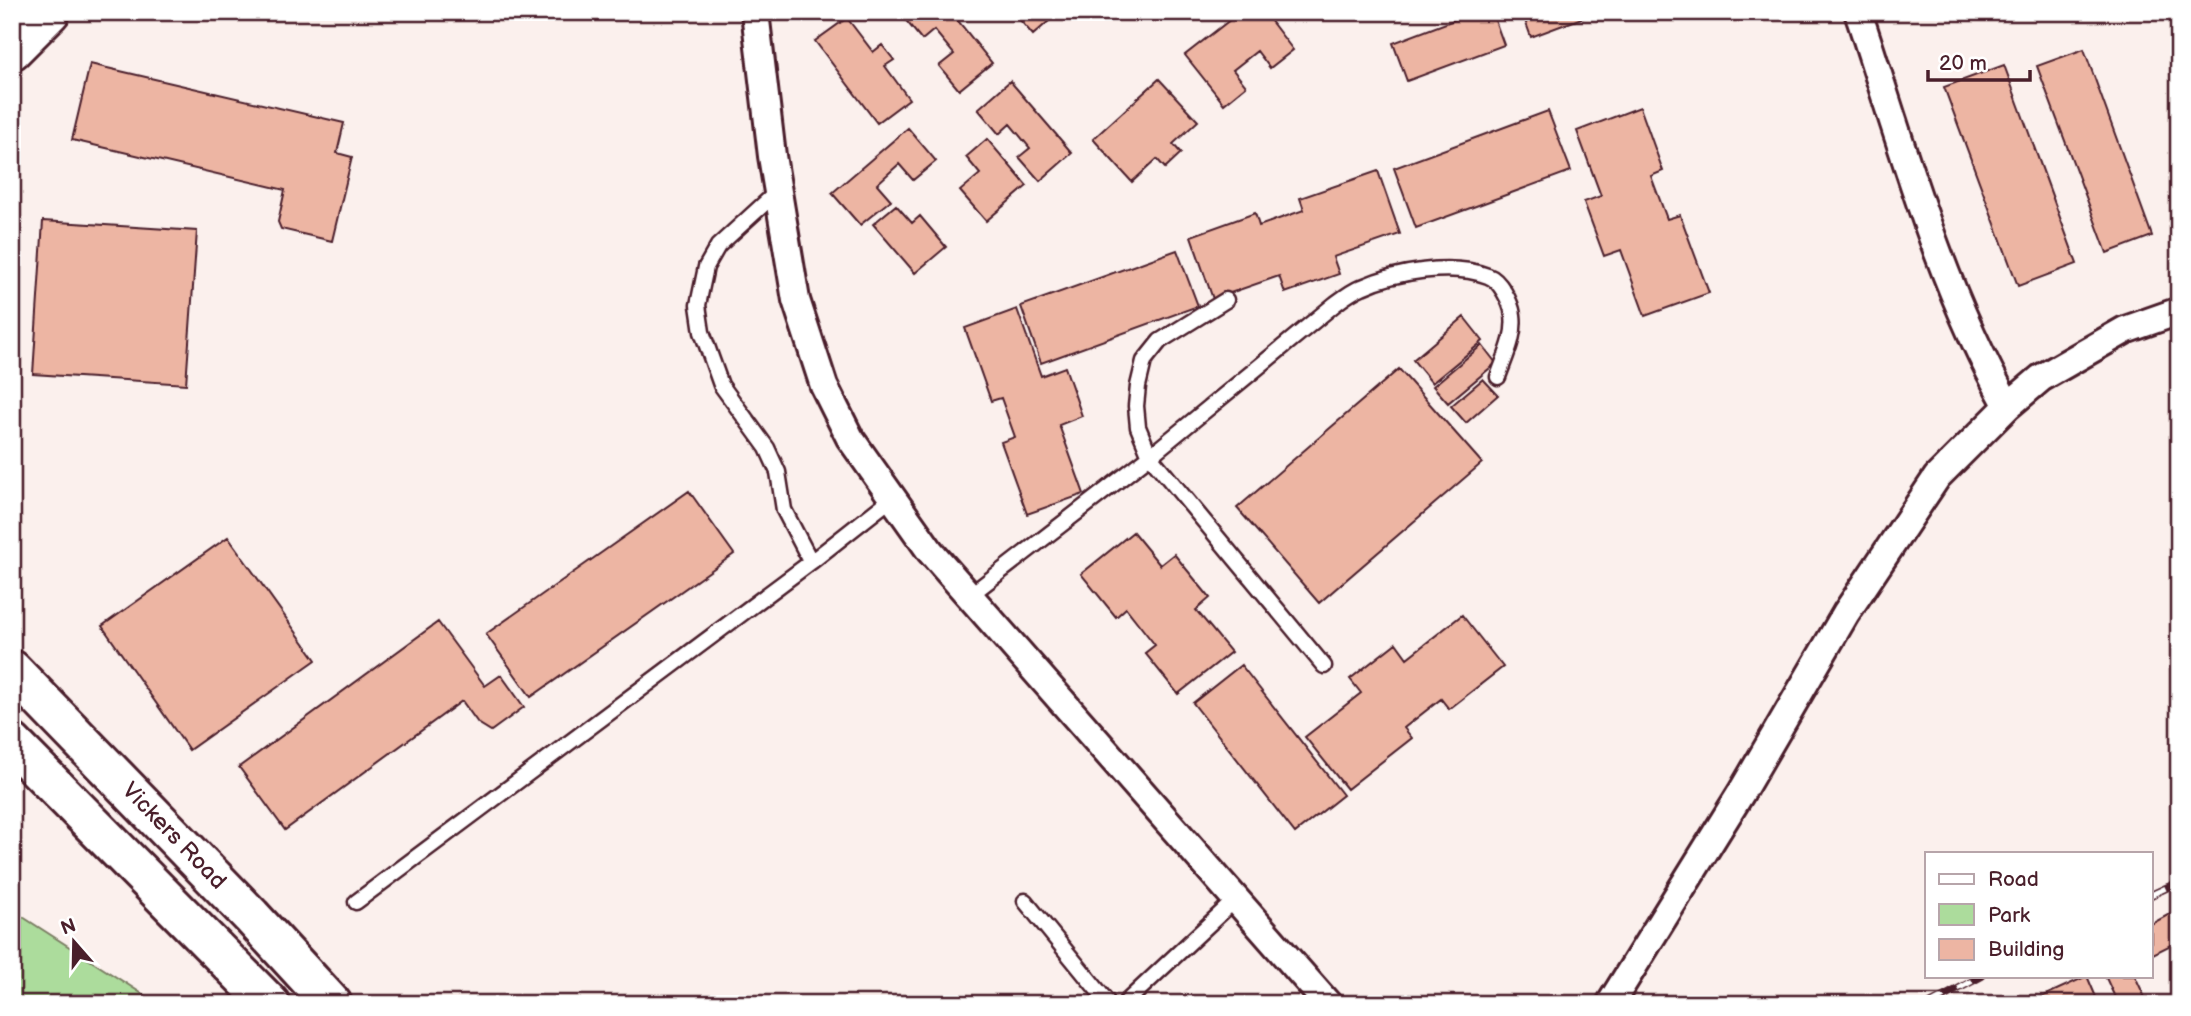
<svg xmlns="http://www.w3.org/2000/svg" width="2191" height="1016" font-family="'Balsamiq Sans',sans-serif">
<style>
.green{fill:#acdc9c;stroke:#7b7e64;stroke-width:2}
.building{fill:#edb5a3;stroke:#4a1f2b;stroke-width:2}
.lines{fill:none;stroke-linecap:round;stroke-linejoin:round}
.lane-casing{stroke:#4a1f2b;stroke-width:19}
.street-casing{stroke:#4a1f2b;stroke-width:32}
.secondary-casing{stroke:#4a1f2b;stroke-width:44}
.lane{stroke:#fff;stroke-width:14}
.street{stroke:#fff;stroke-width:26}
.secondary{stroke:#fff;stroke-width:38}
.rail-casing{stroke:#4a1f2b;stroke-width:8}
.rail{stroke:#fff;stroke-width:5;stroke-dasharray:16;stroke-linecap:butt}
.labels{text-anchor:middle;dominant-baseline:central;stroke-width:5;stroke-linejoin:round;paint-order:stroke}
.street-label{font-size:23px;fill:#4a1f2b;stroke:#fff}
</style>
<rect width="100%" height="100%" fill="#fbf0ed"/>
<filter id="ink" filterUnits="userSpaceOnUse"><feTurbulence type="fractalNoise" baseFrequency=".0143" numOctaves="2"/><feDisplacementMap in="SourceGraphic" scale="14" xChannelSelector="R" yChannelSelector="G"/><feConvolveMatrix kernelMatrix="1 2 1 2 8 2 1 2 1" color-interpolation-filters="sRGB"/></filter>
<g filter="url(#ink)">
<path class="green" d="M12,910l146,94h-146z"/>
<path class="building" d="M899,12h52l41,51 -33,27 -20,-24 15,-12 -20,-24 -12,10z
M1013,12h46l-26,23z
M1240,12h24l29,38 -23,18 -13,-17 -24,19 13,16 -22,18 -39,-49z
M1475,12h17l12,33 -97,36 -14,-38z
M1522,12h76l-67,25z
M847,18l26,34 9,-7 12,15 -9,6 24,33 -32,24 -62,-82z
M2084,49l68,187 -45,17 -70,-187z
M90,64l254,59 -7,30 15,4 -20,84 -51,-12 -3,-7 7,-32 -213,-50z
M2004,65l73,199 -59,22 -74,-199z
M1159,79l39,42 -25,23 8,9 -16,15 -8,-9 -25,23 -39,-43z
M1010,81l62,72 -32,28 -21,-24 11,-9 -20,-24 -11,10 -21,-25z
M1640,107l23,64 -12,5 16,43 13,-4 29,78 -64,23 -24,-66 -17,6 -20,-54 17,-6 -24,-65z
M1548,111l23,60 -155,57 -22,-60z
M908,128l28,33 -23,19 -14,-16 -22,20 14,16 -31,25 -28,-32z
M987,139l40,47 -41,35 -26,-30 20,-17 -14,-17z
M1378,171l22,63 -67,23 6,17 -54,19 -6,-17 -66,23 -22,-63 64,-23 4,13 45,-16 -4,-12z
M896,205l16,18 8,-7 26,31 -31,26 -42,-49z
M43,221l154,10 -11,153 -153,-10z
M1177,250l21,56 -157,57 -20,-57z
M1017,309l24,67 24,-9 17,49 -23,9 25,69 -57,20 -26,-72 14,-5 -14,-39 -10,3 -26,-73z
M1464,317l19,24 -51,42 -19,-23z
M1482,345l14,18 -48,40 -15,-17z
M1399,369l83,94 -163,140 -82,-95z
M1483,379l15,16 -32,28 -15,-17z
M689,491l45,63 -203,143 -45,-63z
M1133,532l27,33 14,-11 36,44 -14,12 35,42 -53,42 -33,-41 10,-8 -29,-37 -10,9 -35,-43z
M228,537l88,123 -127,90 -87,-124z
M1462,615l41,52 -54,42 -8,-10 -37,29 8,10 -65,51 -42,-52 56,-44 -11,-14 46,-36 11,15z
M438,622l47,64 16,-11 23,32 -33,24 -13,-8 -16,-22 -177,129 -46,-63z
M1241,665l102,130 -48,38 -102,-130z
M2179,909v32l-28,14v-31z
M2087,976l12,28h-73z
M2110,976h25l13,28h-30l-12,-26z"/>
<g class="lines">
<g class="lane-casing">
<path id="lane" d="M778,191l-60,55 -12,21 -8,38 4,27 19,53 46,63 11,24 6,38 27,52
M1226,300l-66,41 -16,20 -6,25 -2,20 2,21 12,29 174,210
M969,596l181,-140 185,-152c8,-6 17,-13 27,-17 33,-15 90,-25 126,-11 12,4 23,26 25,39 3,21 -8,42 -15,62
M1025,901l84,103
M356,902l455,-340 80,-63
M1124,1004l113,-106"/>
</g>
<g class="street-casing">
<path id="street" d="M755,12l17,144 24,144 28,86 26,52 80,113 398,453
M1858,12c44,133 81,272 150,394
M1610,1004l131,-211 105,-180 91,-136 71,-71 33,-28 84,-48 54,-19"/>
</g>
<g class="secondary-casing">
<path id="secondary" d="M12,50l38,-38
M12,670l239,246 81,88
M12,743l258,261"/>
</g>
<use href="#lane" class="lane"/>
<use href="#street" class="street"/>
<use href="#secondary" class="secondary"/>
<g class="rail-casing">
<path id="rail" d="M2151,895l28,-13
M1930,1004l52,-28"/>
</g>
<use href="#rail" class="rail"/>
</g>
</g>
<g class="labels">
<g class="street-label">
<text transform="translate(174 836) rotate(46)">Vickers Road</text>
</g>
</g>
<rect width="2191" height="1016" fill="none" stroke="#fff" stroke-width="42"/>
<rect x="21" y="21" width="2149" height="974" fill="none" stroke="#4a1f2b" stroke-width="2.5" filter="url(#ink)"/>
<rect x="1925" y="852" width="228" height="126" fill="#ffffff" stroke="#b7a5aa" stroke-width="2"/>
<rect x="1939" y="874" width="35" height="10" fill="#ffffff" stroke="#b7a5aa" stroke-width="2"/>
<text x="1988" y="886" font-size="21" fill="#4a1f2b">Road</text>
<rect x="1939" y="904" width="35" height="21" fill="#acdc9c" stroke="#b7a5aa" stroke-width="2"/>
<text x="1988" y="922" font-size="21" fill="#4a1f2b">Park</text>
<rect x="1939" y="939" width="35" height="21" fill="#edb5a3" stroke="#b7a5aa" stroke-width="2"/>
<text x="1988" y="956" font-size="21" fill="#4a1f2b">Building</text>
<g transform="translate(74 942) rotate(340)" stroke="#ffffff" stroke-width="5" paint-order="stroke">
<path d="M0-5L12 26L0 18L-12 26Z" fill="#4a1f2b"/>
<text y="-10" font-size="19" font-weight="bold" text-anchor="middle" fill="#4a1f2b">N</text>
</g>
<path d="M1928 70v10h102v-10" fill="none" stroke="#4a1f2b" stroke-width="3.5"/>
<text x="1939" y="70" font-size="21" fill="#4a1f2b" stroke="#ffffff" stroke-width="5" paint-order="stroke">20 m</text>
</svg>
